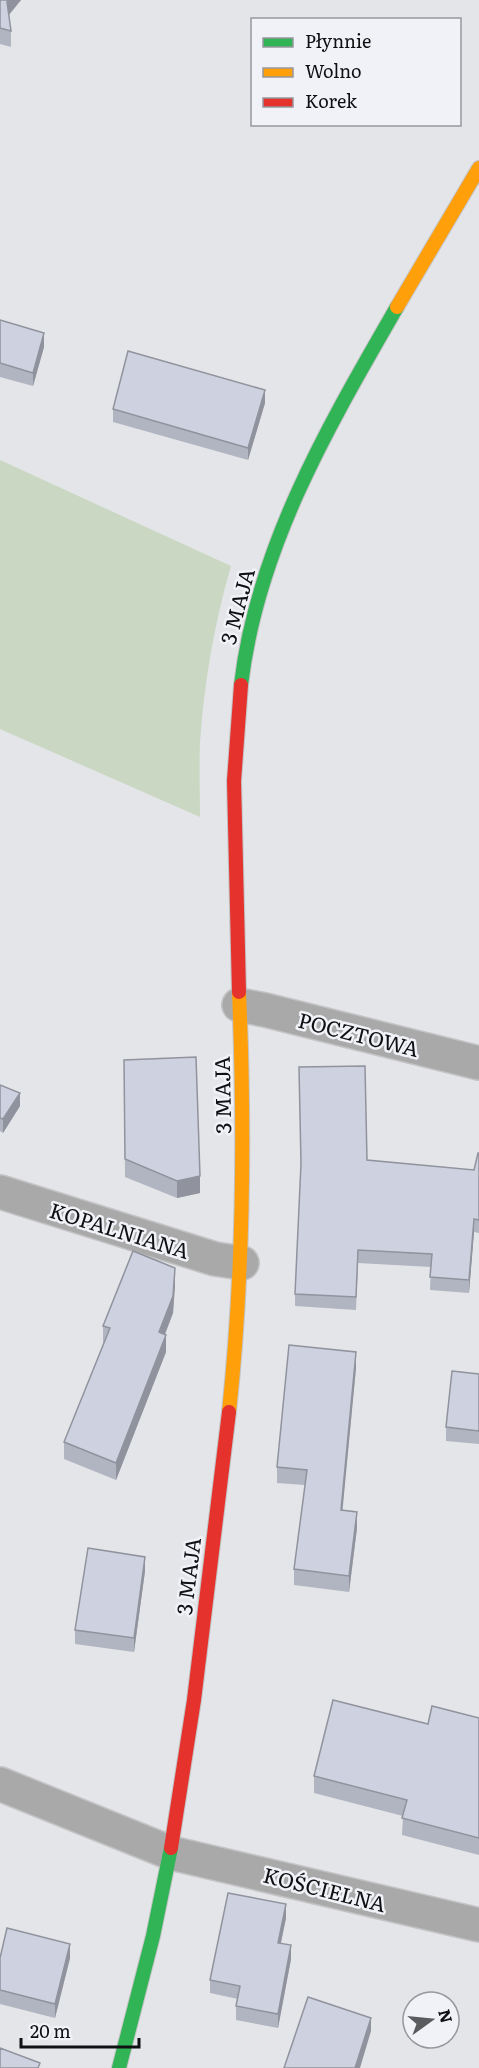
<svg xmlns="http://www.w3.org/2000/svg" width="479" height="2068" font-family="Literata,serif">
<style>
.green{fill:#cad8c3}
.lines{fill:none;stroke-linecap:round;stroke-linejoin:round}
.street-casing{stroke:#c3c3c5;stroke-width:36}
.fast-casing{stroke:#c3c3c5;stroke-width:16}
.slow-casing{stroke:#c3c3c5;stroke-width:16}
.jam-casing{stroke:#c3c3c5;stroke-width:16}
.street{stroke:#a9a9a9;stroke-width:33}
.fast{stroke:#30b455;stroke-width:14}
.slow{stroke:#ff9f0a;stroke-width:14}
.jam{stroke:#e5322d;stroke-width:14}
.wall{fill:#b1b5c1}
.shaded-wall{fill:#90939d}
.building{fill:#ced2e0;stroke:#90939d;stroke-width:1.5}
.labels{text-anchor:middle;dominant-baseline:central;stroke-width:5;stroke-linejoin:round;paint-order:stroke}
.street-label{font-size:21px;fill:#0f1012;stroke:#f0f2f8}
</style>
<rect width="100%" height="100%" fill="#e4e5e8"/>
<path class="green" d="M0,460l231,106c-17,59 -27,117 -31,177 -1,25 0,50 0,74l-200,-88z"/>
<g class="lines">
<g class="street-casing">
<path id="street" d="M239,1005l26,5 214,53
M0,1192l215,67 27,4
M0,1784l171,69 308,72"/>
</g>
<g class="fast-casing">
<path id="fast" d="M241,685c16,-138 88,-260 156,-378
M119,2068l34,-132 18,-88"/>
</g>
<g class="slow-casing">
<path id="slow" d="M397,307l82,-139
M229,1412c15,-142 16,-278 10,-420"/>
</g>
<g class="jam-casing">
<path id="jam" d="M239,992l-5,-211 7,-96
M171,1848l23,-148 35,-288"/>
</g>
<use href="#street" class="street"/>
<use href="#fast" class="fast"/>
<use href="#slow" class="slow"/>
<use href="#jam" class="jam"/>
</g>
<path class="wall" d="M0,0h21l-12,15 2,16v16l-11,-3z
M0,320l44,27 -11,39 -33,-9z
M265,403l-17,57 -135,-38v-13z
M124,1060l76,133 -23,5 -52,-21z
M0,1085l20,21 -17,27 -3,-2z
M479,1153v80l-5,-1 -5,61 -39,-3 1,-23 -73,-4 -2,47 -61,-4v-12l72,-134 107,10z
M175,1285l-2,28 -8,22 1,17 -50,128 -52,-21v-17l40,-99h-1v-17z
M356,1368l-14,142 15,18 -8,64 -55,-7v-16l11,-84 -28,-2v-16z
M479,1374v70l-33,-3v-14z
M145,1571l-11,81 -59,-8v-14z
M479,1718v137l-77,-20 1,-19 -89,-23v-17l114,-52z
M286,1918l-5,25 10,16 -13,69 -42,-8v-14l2,-7 -28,-6v-13z
M0,1958h70l-15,60 -55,-14z"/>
<path class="shaded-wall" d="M8,0h13l-14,17v-15z
M44,333v14l-11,39v-13z
M265,390v13l-17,57v-12z
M20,1093v13l-17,27v-14z
M200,1176v17l-23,5v-17z
M474,1219v13l-5,61v-13z
M175,1268v17l-2,28 -14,36v-17z
M166,1335v17l-50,128v-17z
M356,1352v16l-15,158v-16z
M357,1512v16l-8,64v-16z
M145,1557v14l-11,81v-14z
M286,1904v14l-8,38v-13z
M70,1944v14l-15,60v-14z
M291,1945v14l-13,69v-14z
M371,2018v13l-11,37h-5z"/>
<path class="building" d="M0,0h8l-1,2 4,29 -11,-3z
M0,320l44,13 -11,40 -33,-10z
M128,351l137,39 -17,58 -135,-39z
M196,1057l4,119 -23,5 -52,-22 -1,-99z
M365,1066l2,94 107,10 4,-17h1v67l-5,-1 -5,61 -39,-3 2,-23 -74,-4 -2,47 -61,-3 6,-130 -2,-97z
M0,1085l20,8 -17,26 -3,-1z
M133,1251l42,17 -2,28 -14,36 7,3 -50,128 -52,-21 46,-114 -7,-2z
M289,1345l67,7 -15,158 16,2 -8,64 -55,-7 13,-99 -30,-3z
M452,1371l27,3v57l-33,-4z
M88,1548l57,9 -11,81 -59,-8z
M333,1700l95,24 4,-18 47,12v120l-77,-20 5,-18 -93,-24z
M228,1893l58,11 -8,39 13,2 -13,69 -42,-8 4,-20 -30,-6z
M7,1928l63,16 -15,60 -55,-14v-32z
M308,1997l63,21 -16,50h-71z
M0,2048l40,15 -2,5h-38z"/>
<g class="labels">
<g class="street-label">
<text transform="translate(236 606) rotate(-75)">3 MAJA</text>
<text transform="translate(359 1033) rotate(14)">POCZTOWA</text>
<text transform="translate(221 1095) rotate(-91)">3 MAJA</text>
<text transform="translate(120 1229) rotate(17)">KOPALNIANA</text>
<text transform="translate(187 1576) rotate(-83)">3 MAJA</text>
<text transform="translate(325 1888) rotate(14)">KOŚCIELNA</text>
</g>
</g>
<rect x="251" y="18" width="210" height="108" fill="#f0f2f8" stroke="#96989c" stroke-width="1.5"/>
<rect x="263" y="38" width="30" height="9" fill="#30b455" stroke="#96989c" stroke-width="1.5"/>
<text x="305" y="48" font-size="18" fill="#0f1012">Płynnie</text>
<rect x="263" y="68" width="30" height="9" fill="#ff9f0a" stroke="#96989c" stroke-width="1.5"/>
<text x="305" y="78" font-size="18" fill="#0f1012">Wolno</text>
<rect x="263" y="98" width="30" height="9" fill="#e5322d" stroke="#96989c" stroke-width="1.5"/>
<text x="305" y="108" font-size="18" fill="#0f1012">Korek</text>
<g transform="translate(431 2020) rotate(75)"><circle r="28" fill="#f0f2f8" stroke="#96989c" stroke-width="1.5"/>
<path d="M0-4.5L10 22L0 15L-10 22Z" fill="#5a5b5d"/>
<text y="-9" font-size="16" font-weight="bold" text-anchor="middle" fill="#0f1012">N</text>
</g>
<path d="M21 2038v9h118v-9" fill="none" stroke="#0f1012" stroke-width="3"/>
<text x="30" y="2038" font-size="18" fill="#0f1012" stroke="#f0f2f8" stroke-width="4.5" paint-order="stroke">20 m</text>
</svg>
